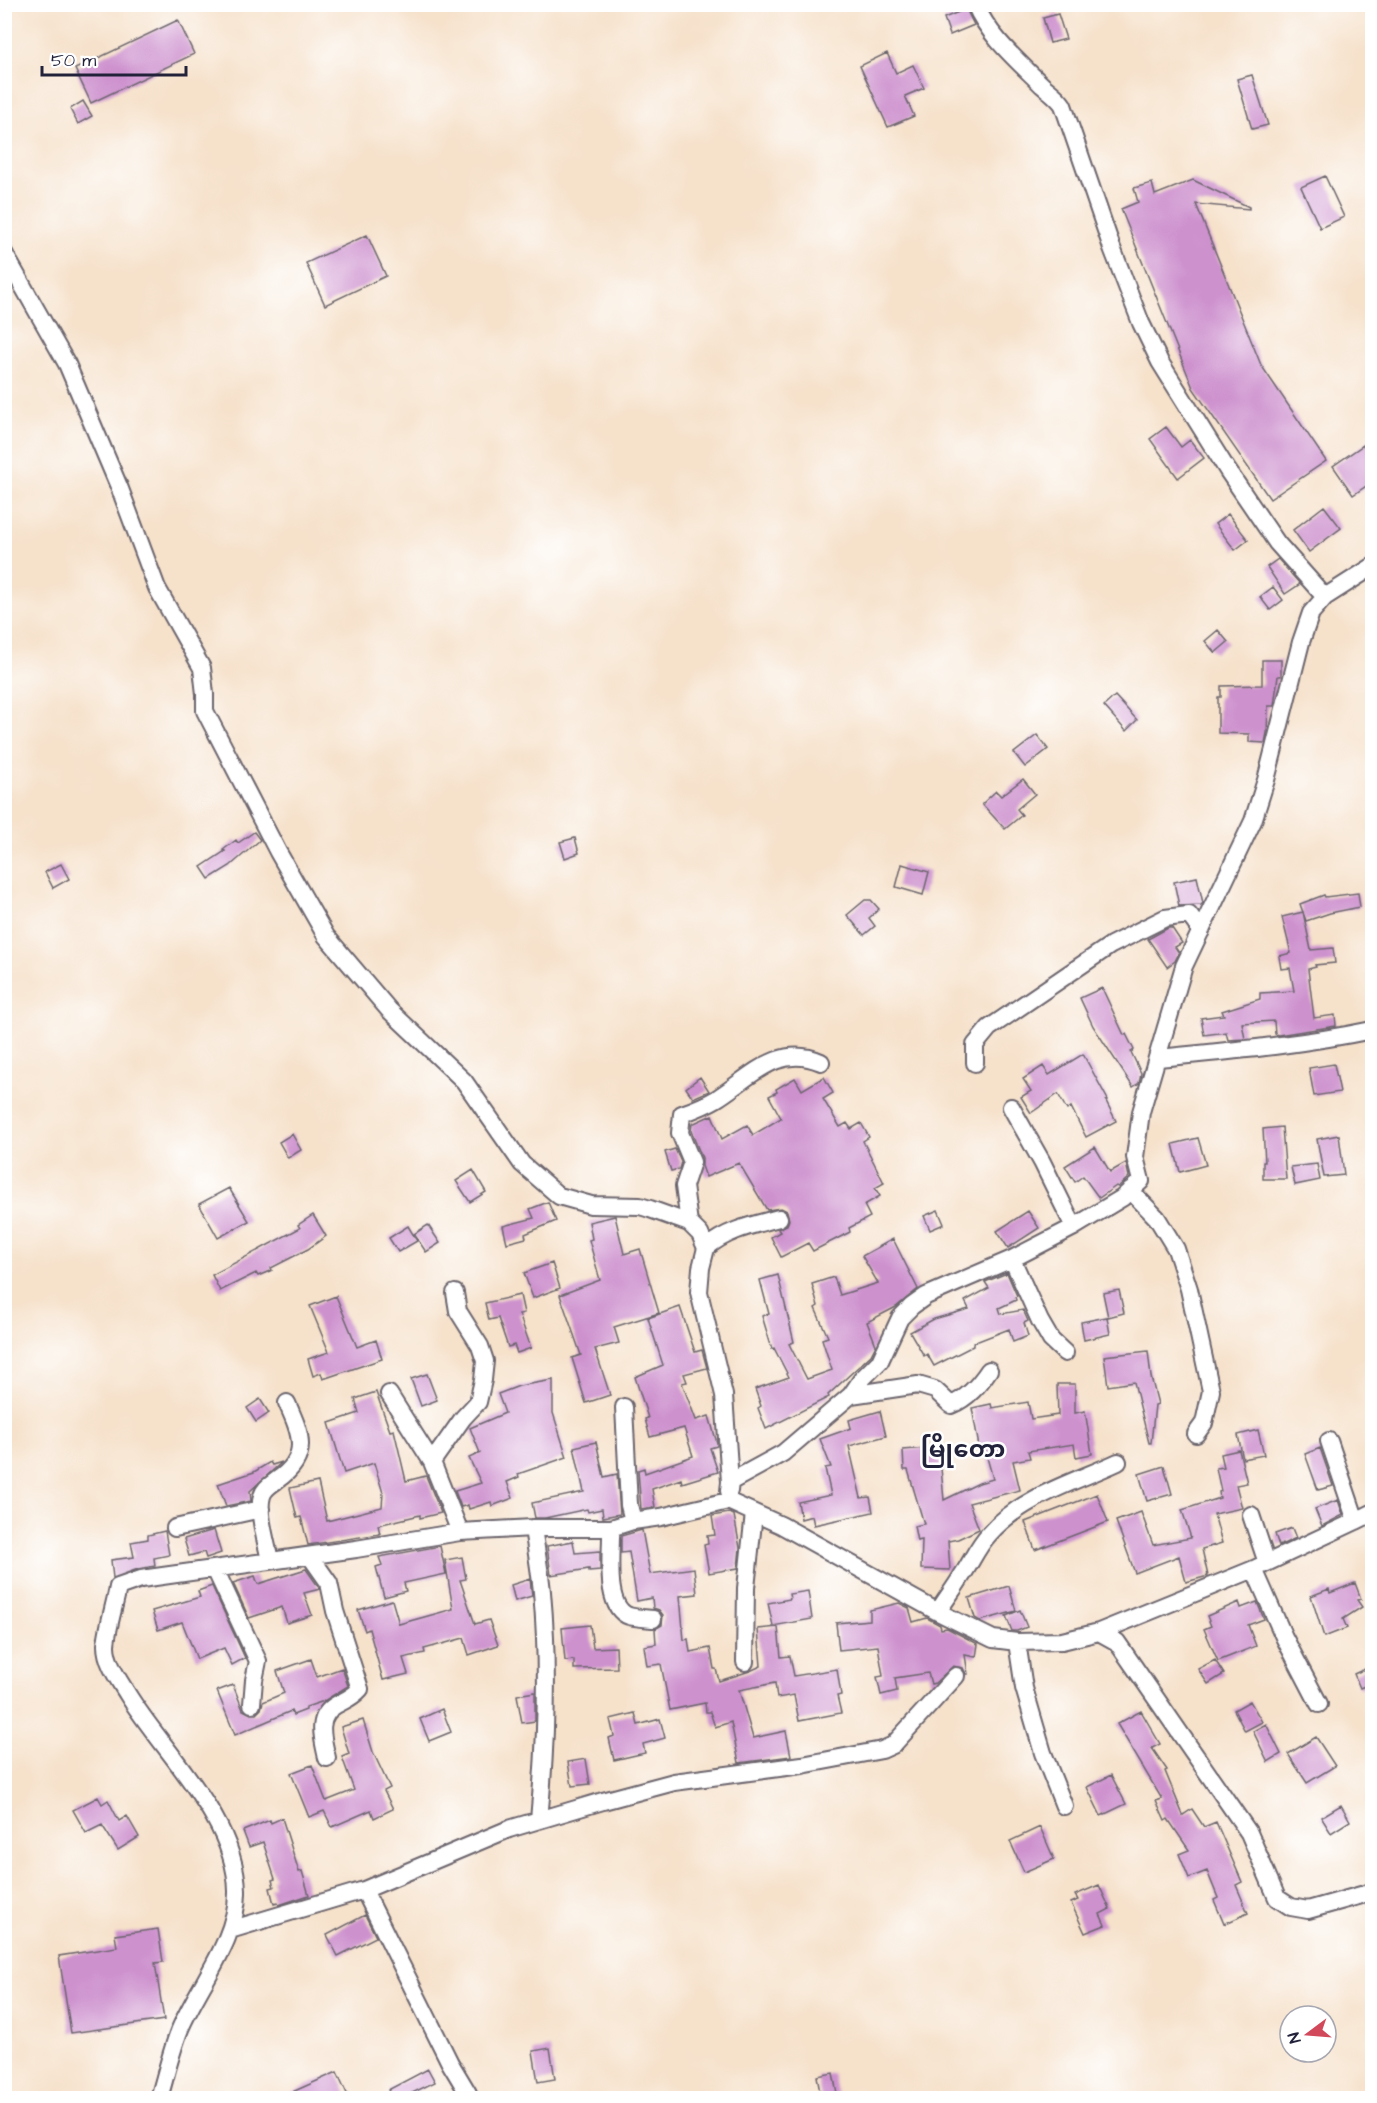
<svg xmlns="http://www.w3.org/2000/svg" width="1377" height="2103" font-family="'Architects Daughter','Noto Sans Myanmar',sans-serif">
<style>
.building{fill:#cd91ce}
.lines{fill:none;stroke-linecap:round;stroke-linejoin:round}
.street-casing{stroke:#6c656d;stroke-width:20}
.street{stroke:#fff;stroke-width:16}
.labels{text-anchor:middle;dominant-baseline:central;stroke-width:5;stroke-linejoin:round;paint-order:stroke}
.quarter-label{font-size:24px;font-weight:bold;fill:#22223b;stroke:#fff}
</style>
<rect width="100%" height="100%" fill="#fff"/>
<filter id="ink" filterUnits="userSpaceOnUse"><feTurbulence type="fractalNoise" baseFrequency=".0167" numOctaves="2"/><feDisplacementMap in="SourceGraphic" scale="12" xChannelSelector="R" yChannelSelector="G"/><feConvolveMatrix kernelMatrix="1 2 1 2 8 2 1 2 1" color-interpolation-filters="sRGB"/></filter>
<filter id="wash" filterUnits="userSpaceOnUse"><feTurbulence type="fractalNoise" baseFrequency=".008" numOctaves="4" result="noise"/><feDisplacementMap in="SourceGraphic" scale="24" xChannelSelector="R" yChannelSelector="G"/><feGaussianBlur stdDeviation="1.35" result="paint"/><feColorMatrix in="noise" values="0 0 0 0 0 0 0 0 0 0 0 0 0 0 0 0 0 1.4 0 .05"/><feComposite in="paint" operator="in"/></filter>
<g filter="url(#wash)">
<rect width="100%" height="100%" fill="#f6e1ca"/>
<g id="blocks">
<path class="building" d="M966,9l8,16 -24,10 -6,-17z
M1058,14l8,25 -16,4 -7,-25z
M178,20l16,34 -103,49 -16,-34z
M887,53l9,20 17,-8 11,23 -19,8 9,20 -26,11 -28,-61z
M1252,75l16,50 -16,4 -15,-50z
M83,101l9,15 -14,8 -8,-15z
M1325,176l19,41 -24,11 -19,-41z
M1193,180l56,27v2l-53,-5 65,161 65,96 -56,38 -77,-111 -72,-179 17,-7 -4,-14 18,-5 3,12z
M367,235l19,41 -61,29 -19,-42z
M1166,427l15,20 9,-7 14,18 -26,20 -28,-39z
M1372,439v43l-19,13 -20,-29z
M1324,506l17,22 -32,24 -16,-22z
M1228,514l20,26 -13,10 -20,-26z
M1278,559l22,25 -15,10 -18,-27z
M1273,587l10,13 -13,10 -10,-13z
M1218,630l10,12 -13,11 -10,-12z
M1262,660h19v16h-3l-4,30h-6l-1,27 -2,10 -16,-1v-8l-31,-1v-36h3v-11l41,-1z
M1115,696l22,24 -11,11 -22,-25z
M1037,735l11,14 -23,18 -11,-14z
M1023,779l12,15 -18,15 5,6 -17,14 -23,-25 14,-13 5,5z
M254,832l6,8 -30,26 -21,13 -8,-12 24,-16 -2,-1 13,-10 2,3z
M575,838l4,15 -14,5 -5,-16z
M61,864l8,15 -16,9 -8,-16z
M902,864l27,8 -6,23 -27,-8z
M1197,877l6,26 -2,2 -22,1 -5,-24z
M1358,893l2,14 -30,6 -24,8 -6,-17 24,-9 1,2z
M865,900h6l8,9 -10,9 6,8 -11,9 -17,-20z
M1303,912l8,38 22,-2 2,15 -20,2 1,2 -8,2 6,49 21,-3 1,11 -58,9 -3,-1 -1,-13 -32,2 3,16 -17,1 -2,-8 -22,3 -3,-17 23,-3 -2,-4 38,-12v-6l34,-2 -4,-23 -9,1 -2,-13 12,-3 -9,-36z
M1168,928h4l10,15 -7,4 4,6 -4,8 -8,6 -19,-28z
M1102,988l22,47 2,-1 8,16 -3,2 10,21 -2,10 -6,4 -40,-61 -13,-28z
M1083,1054l25,46 -2,1 10,20 -30,16 -15,-30 -4,3 -9,-16 -27,19 -10,-16 10,-6 -8,-12 20,-13 6,9z
M1334,1064l6,28 -26,4 -5,-28z
M700,1077l9,14 -16,7 -7,-10z
M824,1077l9,16 -10,6 17,28 7,-4 4,6 10,-6 8,14 -6,4 21,42 -9,5 5,8 -16,9 6,12 -21,11 1,4 -37,19 -5,-8 -27,14 -10,-20 9,-5 -2,-3 9,-4 2,-5 -2,-9 -6,-3 -14,2 -28,-47 -33,14 -4,-11v-8l-11,-27 1,-7 20,-9 10,24 25,-14 6,10 28,-17 -12,-22 8,-4 -1,-3 19,-11 7,12z
M1282,1127l4,52h-23v-17h2l-2,-33z
M292,1134l9,16 -13,8 -9,-16z
M1339,1135l5,40 -20,2 -7,-38z
M1198,1138l8,27 -26,7 -7,-28z
M1095,1147l15,25 16,-9 3,14 -11,10 -2,-1 -17,12 -16,-22 -8,6 -10,-16z
M675,1149l6,13 -2,7 -8,2 -6,-19z
M1317,1164l3,16 -25,5 -4,-18z
M473,1170l13,22 -16,10 -14,-21z
M229,1188l20,33 -31,17 -19,-34z
M548,1202l8,19 -31,13 1,4 -19,5 -4,-17 31,-8 -4,-9z
M938,1210l6,14 -14,6 -6,-14z
M1028,1211l11,17 -31,20 -11,-17z
M313,1215l13,21 -18,13 -37,19 1,2 -14,6 -2,-3 -36,18 -8,-16 88,-47 -2,-3z
M615,1216l9,38 16,-5 19,64 -45,14 5,16 -24,6 15,46 -24,8 -14,-45 9,-3 -21,-60 40,-15 -11,-40 3,-1 -3,-17z
M428,1225l12,18 -14,9 -12,-18z
M408,1226l9,15 -19,11 -9,-14z
M893,1239l25,50 -22,18 -29,15 9,23 -5,10 -43,40 1,2 -63,32 -8,-21 3,-2 -6,-17 34,-12 -15,-29 -2,1 -10,-33 7,-2 -9,-34 18,-5 16,67 -5,2 18,35 25,-9 -10,-31 6,-2 -13,-29 3,-2 -6,-22 22,-7 6,18 38,-12 -16,-27z
M552,1263l8,25 -27,10 -9,-25z
M1007,1273l10,23 -2,1 1,3 -17,8 2,6 22,-4 5,11 -4,2 4,13 -15,6 -4,-13 -36,14v3l-39,20 -7,-12 -3,2 -14,-24 24,-13 35,-10 -4,-8 24,-13 -4,-6z
M1119,1290l5,23 -16,4 -5,-24z
M520,1295l4,18 -5,1 12,34 -14,5 -3,-8 -6,2 -10,-29 -9,2 -4,-17z
M336,1296l21,51 19,-7 6,19 -59,20 -2,-6 -8,3 -5,-17 21,-7 -19,-46z
M680,1307l15,45 7,-2 5,18 -23,6 3,8 -5,1 14,37 13,-4 8,27v3l-7,2 8,24 -36,11 -1,-4 -29,10 3,18 -14,2 -3,-39 6,-2 1,5 48,-17 -9,-28 -34,9 -5,-18 3,-1 -13,-41 28,-12 -15,-47z
M1107,1317l3,17 -26,6 -3,-18z
M1148,1351l3,26 7,27 -3,1 -4,38h-2l-15,-61 -26,4 -4,-30z
M427,1374l10,26 -16,6 -10,-27z
M553,1380v33l14,44 -49,17 1,3 -12,5 6,16 -21,8 -1,-4 -22,7 -1,-4 -7,2 -6,-16 26,-8 -12,-25 11,-5 -10,-25 35,-15 -7,-19 21,-8z
M1057,1384h18v29l10,-2 7,43 -16,3 -2,-13 -46,7 2,7 -17,3 7,29 -51,13 10,26 -21,10 -10,2 2,29 -29,-1 1,-29 -5,1 -3,-15 10,-2 -16,-54h-4l-1,-20 36,-3 5,53 35,-17 14,-4 -8,-29 -5,2 -8,-44 19,-4 1,4 36,-6 3,17 27,-4z
M376,1392l14,39 4,-1 12,51 20,-5 15,37 -21,5v-3l-42,10 2,9 -72,11 -7,-28 -4,1 -7,-30 28,-6 9,39 55,-14 1,-14 -9,-30 -30,10 -15,-50 30,-10 -4,-14z
M260,1399l9,14 -13,9 -9,-14z
M880,1411l6,25 -37,10 12,52 9,-1 3,15 -59,13 -2,-9 -11,3 -3,-17 33,-7 -6,-27 6,-1 -11,-28 31,-11 -2,-8z
M1258,1430l6,25 -21,4 -5,-24z
M596,1442l8,35 13,-3 3,40 -17,3 -1,-8 -14,3 -1,-3 -42,9h-10l-3,-15 52,-11 -10,-45z
M1320,1448l13,38 -15,4 -13,-36z
M1239,1450l8,33 -11,2 6,23 -28,6 8,29 -20,6 6,27 -22,6 -7,-26 -44,17 -19,-52 25,-9 12,33 38,-7 -9,-28 38,-12 -1,-6 2,-1 -5,-23 8,-1 -3,-13z
M270,1462l2,3 10,-3 -32,29 1,10 -25,5 -8,-22 36,-12z
M1164,1466l8,28 -25,7 -8,-27z
M1097,1494l11,28 -73,28 -10,-28z
M1338,1500l5,15 -21,11 -7,-17z
M729,1513l5,2 6,33 -2,20 -29,5 -5,-28 4,-1 -1,-8 8,-1 -3,-19z
M1292,1528l4,10 -17,8 -4,-12z
M214,1530l7,23 -15,5 -2,-6 -15,4 -5,-17z
M642,1530l8,44 44,-6 3,26 -17,2 4,44 4,-1 2,13 20,-4 4,21h2l3,12 31,-10 11,-5 -3,-37 20,-2 3,30 9,-1 4,20 43,-7 4,26 -4,1 4,17 -42,8 -5,-26 -17,3 -2,-15 -36,7 14,48 33,-7 5,25 -52,7 -8,-41 -16,5 -5,-15h-4l-1,-9 -35,7 -9,-46 -14,2 -3,-20 12,-2 -1,-15 7,-4 1,-10 -4,-5 -6,-2 -1,-10 -15,3 -8,-49 -8,1v-17z
M165,1531l4,24 -15,3 1,8 -17,3 -25,9 -2,-18 23,-3 -3,-15 17,-3v-4z
M573,1541l2,12 25,-2v19l-11,1v-2l-38,6 -4,-29z
M440,1546l6,28 -42,9 2,8 -22,6 -8,-30 6,-2 -3,-8z
M462,1557l4,22 -6,1 15,44 14,-4 9,25 -29,10 -5,-17 -40,11 1,4 -22,5 5,16 -25,6 -14,-51 -4,2 -7,-21 34,-10 7,24 54,-15 -8,-49z
M306,1569l14,20 -16,4 8,22 -25,8 -5,-16 -33,11 -16,-35 22,-7 3,8z
M530,1579l2,17 -17,5 -4,-16z
M1355,1583l6,16 -4,1 5,7 -19,12 4,9 -23,9 -13,-41 18,-7 1,4z
M212,1586l33,72 -13,7 -8,-17 -27,11 -15,-37 -24,8 -6,-19 48,-14 -2,-6z
M1009,1586l7,25 -36,10 -5,-3 -6,-20z
M808,1591l4,28 -39,7 -5,-23 22,-4 -1,-5z
M1239,1602l2,6 16,-6 7,17 -16,6 8,21 -38,15 -14,-32 7,-3 -4,-10z
M899,1603l10,5 4,14 14,-4 13,7 1,4 6,-1 31,16 -2,13 -11,-2 3,19h-2l-3,-6 -10,-2 -18,17 -4,1 -3,-11 -33,5 2,13 -16,4 -4,-18 6,-1 -5,-30 -39,4 -3,-27 34,-3v-10z
M1020,1610l7,17 -10,4h-5l-6,-15z
M590,1625l3,23 23,-1 1,21 -43,1v-9l-9,1 -3,-33z
M311,1659l6,18 25,-9 6,18 -24,15 -18,6v3l-13,5 -2,-4 -56,24 -18,-44 16,-6 10,25 8,4h5l5,-5 2,-7 21,-9 -7,-22z
M1215,1660l9,14 -16,10 -10,-15z
M1367,1668l5,15 -12,5 -6,-14z
M535,1692v29l-13,2 -5,-28z
M1250,1701l12,21 -17,9 -11,-21z
M442,1709l9,23 -22,9 -9,-22z
M1141,1711l19,33 -8,4 15,22 -2,1 18,44 9,-6 12,18 12,-5 26,60 -6,3 12,28 -24,11 -10,-24 4,-2 -11,-27 -18,7 -10,-24 10,-4 -21,-31 -3,2 -9,-20 6,-2 -45,-75z
M635,1713l3,12 22,-6 5,19 -22,6 2,9 -31,7 -5,-22 5,-2 -4,-17z
M363,1720l10,32 17,36 -6,3 9,18 -19,9 -3,-8 -39,17 -8,-16 -15,6 -18,-44 21,-8 14,36 28,-11 -12,-33 7,-3 -8,-27z
M1266,1724l15,30 -13,8 -15,-31z
M1316,1737l19,29 -28,17 -19,-29z
M586,1759l4,25 -18,2 -4,-24z
M1111,1775l15,29 -25,12 -14,-29z
M98,1797l4,7 6,-4 11,21 8,-5 12,21 -21,13 -16,-25 -16,8 -13,-23z
M1341,1805l9,16 -19,12 -10,-16z
M282,1818l17,54 3,-1 7,24 -30,10 -1,-2 -4,1 -4,-16 4,-1 -2,-7 3,-1 -12,-37 -14,5 -6,-16 27,-11 1,3z
M1040,1827l14,32 -30,13 -14,-31z
M1099,1885l11,24 -10,5 5,11 -20,8 -14,-30 7,-3 -3,-5z
M365,1915l11,22 -38,19 -11,-21z
M158,1929l5,33 -8,1 9,57 -93,13 -12,-77 58,-9 -2,-12z
M550,2048l5,31 -17,3 -5,-31z
M428,2069l7,13 -33,16h-9l-5,-8z
M337,2072l12,26h-70z
M833,2073l5,25h-17l-4,-22z"/>
</g>
</g>
<g filter="url(#ink)">
<use href="#blocks" fill-opacity="0" stroke="#6c656d" stroke-width="1.5"/>
<g class="lines">
<g class="street-casing">
<path id="street" d="M975,4c14,33 43,57 67,81 8,7 15,11 21,20l49,143 29,75 19,39 68,109 49,72 48,54
M4,253l63,111 53,125 37,99 45,80 3,26v17l73,141 48,84 63,74 75,71 58,83 37,32 32,9 49,1 10,3 39,14 11,11 6,14 -5,20 -2,24 25,103 6,87
M1157,1058c72,-7 144,-13 215,-28
M975,1063v-18l14,-17 122,-83 54,-27 24,-3 12,16
M1011,1107l31,55 32,65
M1130,1190l27,28 19,31 13,40 22,102 -7,32 -8,11
M689,1223l-5,-37 8,-24 -12,-29 2,-19c11,-4 24,-9 34,-15 34,-21 62,-56 105,-37
M706,1248c21,-18 47,-23 73,-30
M1012,1259l28,62 11,19 14,13
M389,1394l43,68 28,70
M851,1395l67,-10 17,5 16,15c17,-7 28,-20 38,-35
M624,1407l5,98 4,16
M1329,1441l27,80 16,-8
M432,1462l31,-44 15,-16 5,-22 2,-19 -5,-15 -22,-35 -3,-18
M729,1491l1,-9 53,-29 68,-58 11,-16 18,-18 20,-43 12,-12 14,-10 86,-37 62,-32 48,-29 19,-17 -6,-24 6,-45 43,-146 69,-145 13,-41 35,-138 10,-29 14,-16 47,-30
M1251,1515l16,48
M175,1528l86,-19
M533,1528c3,21 7,43 9,64 7,76 4,153 -3,228
M611,1528c1,24 -8,79 18,88 7,2 17,2 24,3
M310,1556l19,27 6,28 25,78c-8,9 -15,11 -24,16 -21,12 -13,34 -9,53
M270,1561c-3,-17 -13,-48 -8,-65 2,-8 9,-11 15,-16 34,-23 24,-46 10,-77
M215,1569l43,92 -4,19 -2,24
M1254,1569l30,68 35,67
M938,1612c7,-12 16,-23 23,-35 10,-14 16,-30 28,-43 32,-37 86,-52 129,-72
M1099,1632l155,-63 102,-48
M1017,1642l7,46 19,65 21,53
M745,1662l1,-74 8,-75
M364,1890l86,173 18,30
M230,1930l134,-40 145,-61 94,-28 71,-19 128,-17 80,-15 11,-5 63,-69
M159,2098c7,-23 12,-47 21,-69 18,-43 58,-90 57,-138 -1,-72 -73,-138 -109,-196 -9,-15 -22,-32 -22,-50 1,-16 9,-41 12,-58l23,-8 215,-30 104,-17 73,-4h78l22,-7 28,-4 67,-16 53,24 157,87 55,27 24,3 45,-1 37,-9 18,10 132,191 28,65 14,9 17,3 64,-18"/>
</g>
<use href="#street" class="street"/>
</g>
</g>
<g class="labels">
<g class="quarter-label">
<text x="963" y="1450">မြိုတော</text>
</g>
</g>
<rect width="1377" height="2103" fill="none" stroke="#fff" stroke-width="24"/>
<g transform="translate(1308 2034) rotate(254)"><circle r="28" fill="#ffffff" stroke="#a7a7b1" stroke-width="1.5"/>
<path d="M0-4.5L10 22L0 15L-10 22Z" fill="#d1495b"/>
<text y="-9" font-size="16" font-weight="bold" text-anchor="middle" fill="#22223b">N</text>
</g>
<path d="M42 66v9h144v-9" fill="none" stroke="#22223b" stroke-width="3"/>
<text x="51" y="66" font-size="18" fill="#22223b" stroke="#ffffff" stroke-width="4.5" paint-order="stroke">50 m</text>
</svg>
